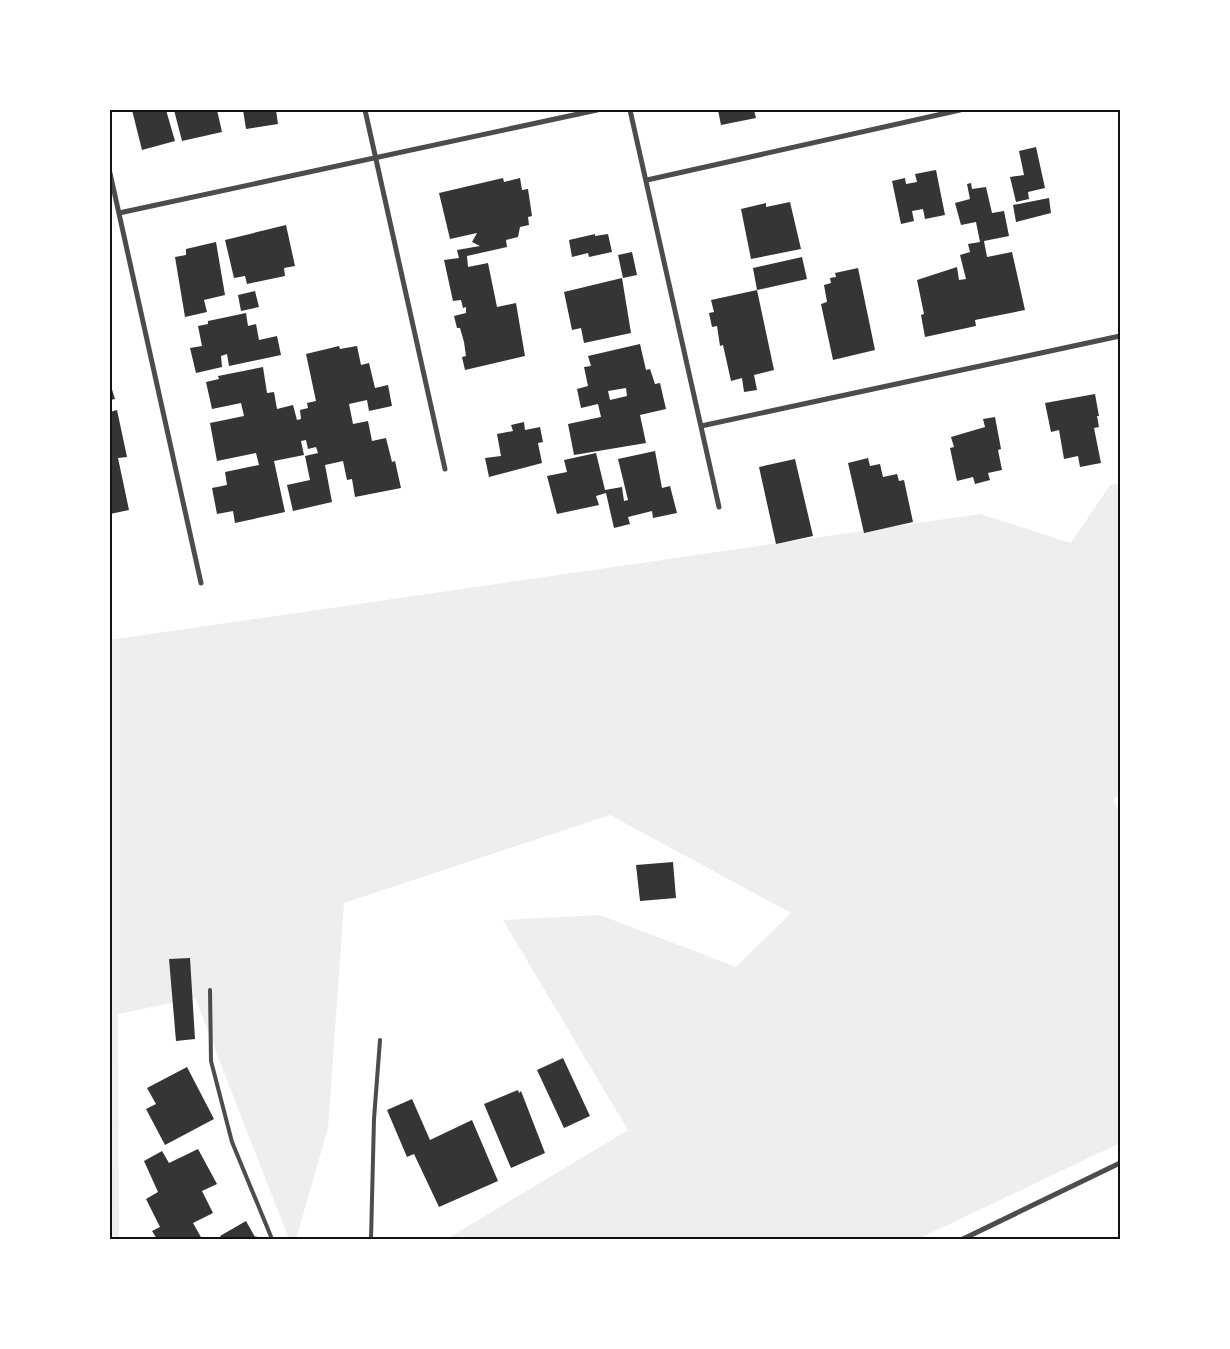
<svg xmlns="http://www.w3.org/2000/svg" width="1230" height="1349" font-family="Arial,sans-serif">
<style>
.green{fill:#eee}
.building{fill:#353535;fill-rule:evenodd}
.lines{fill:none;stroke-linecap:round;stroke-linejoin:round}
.service{stroke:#4c4c4c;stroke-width:4}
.minor{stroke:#4c4c4c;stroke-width:5}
.neatline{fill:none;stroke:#111;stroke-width:2}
</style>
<rect width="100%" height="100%" fill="#fff"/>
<path class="green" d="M1120,483v312l-7,4 7,14v330l-202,96h-471l181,-109 -125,-210 97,-5 136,52 55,-54 -181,-98 -266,88 -16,225 -32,111h-7l-94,-241 -77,16 1,225h-9v-599l870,-126 91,29 39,-58z"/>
<path class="building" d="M132,110h34l9,31 -33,9z
M174,110h43l5,22 -40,9z
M243,110h33l2,14 -32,5z
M718,110h36l2,8 -35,7z
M1036,147l9,41 -17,4 1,7 -13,3 -6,-25 14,-2 -5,-24z
M936,170l9,45 -20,4 -2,-10 -11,2 2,10 -13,3 -9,-43 13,-3 1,6 11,-2 -2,-8z
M503,178l1,4 16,-4 2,12 6,-1 4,27 -4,1 1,8 -9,2 -2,10 -12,3 1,7 -40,9 1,11 20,-4 9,44 19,-4 9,53 -60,14 -3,-13 4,-1 -2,-14 -4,-14h-3l-3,-12 12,-3v-6l-3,1 -2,-8 -8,1 -9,-41 15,-2 -2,-8 23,-4 -8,-4 5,-9 -27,6 -11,-46z
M971,183l1,6 14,-2 6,26 12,-2 5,25 -25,5 3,16 25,-5 13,58 -50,10 1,6 -51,11 -4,-22 3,-1 -7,-34 40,-13 2,13 7,-1 -6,-24 10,-3 -2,-8 12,-2 -4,-20 -15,3 -6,-22 15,-4 -3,-15z
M1049,198l2,15 -35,9 -3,-17z
M790,202l11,47 -50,10 -10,-50 25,-6v4z
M286,225l9,41 -11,2 1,8 -38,8 -2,-8 -11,2 -9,-38z
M595,234v2l13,-2 4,18 -23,5 -1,-4 -16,4 -3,-17z
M216,242l9,53 -21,5 3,12 -22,5 -10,-60 11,-2v-6z
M632,252l5,23 -14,3 -5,-23z
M802,257l5,22 -50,11 -4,-22z
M858,268l17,82 -42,10 -12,-56 6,-2 -3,-17 7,-2 -1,-5 6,-1 -1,-4z
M622,278l9,55 -47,10 -3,-15 -9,2 -8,-38z
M757,290l17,80 -20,5 3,15 -13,2 -2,-14 -11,3 -8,-36 -3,1 -3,-20 -5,1 -3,-14 5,-1 -3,-12z
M255,291l4,16 -18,4 -3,-16z
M246,313l2,13 8,-2 3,16 18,-4 4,19 -52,11 -2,-12 -6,2 1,11 -26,6 -6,-25 12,-2 -4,-20 10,-2v-3z
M640,344l6,26 4,-1 5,15 5,-1 6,26 -26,6 6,28 -72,12 -6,-31 33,-7 -3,-13 -17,4 -4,-19 11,-3 -4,-19 7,-1 -3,-10zM626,388l1,8 -17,4 -2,-9z
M339,346l1,3 17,-3 4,19 8,-2 6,25 13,-3 4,21 -23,5 -2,-11 -18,4 4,20 15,-3 4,20 14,-3 6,24 3,-1 6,27 -46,9 -3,-18 -5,1 -4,-19 -18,4 7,37 -39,9 -6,-26 23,-5 -5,-24 13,-3 -2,-6 -8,2 -2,-9 -5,1 3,14 -30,6 11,51 -50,11 -2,-12 -16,3 -5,-26 15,-3 -2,-13 34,-7 -3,-12 -39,8 -7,-38 34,-7 -3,-13 -29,6 -6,-27 13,-3 -1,-3 45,-9 4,26 7,-1 3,17 16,-4 4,15 4,-1 -1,-9 8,-2 -1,-5 9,-2 -10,-47z
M110,383l5,16 -5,1z
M1095,394l4,22h-2l2,11 -5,1 7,35 -21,4 -2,-11 -14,3 -5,-29 -8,2 -6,-29z
M117,410l10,47 -9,1 11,52 -19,4v-102z
M995,417l6,32 -3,1 4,20 -14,3 2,7 -15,4 -2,-7 -16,4 -7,-33 4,-1 -3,-10 34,-10 -2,-8z
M524,422l1,8 15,-3 3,15 -5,1 4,20 -53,14 -4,-19 16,-2 -4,-22 16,-3 -2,-6z
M655,451l7,37 8,-2 7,27 -24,5 -1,-7 -24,6 2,7 -16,4 -8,-35 -10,3 3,9 -42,9 -10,-38 20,-4 -3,-12 32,-7 9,37 17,-3 2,14 4,-1 -10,-41z
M868,458l2,8 10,-2 3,13 14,-3 2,7 5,-1 9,42 -49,11 -16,-70z
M795,459l18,77 -37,8 -17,-77z
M673,862l3,36 -36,3 -4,-36z
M190,958l5,81 -19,2 -7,-82z
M563,1058l27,58 -26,12 -27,-58z
M187,1067l27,52 -49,26 -19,-36 10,-5 -9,-16z
M518,1090l1,3 2,-2 24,62 -34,15 -27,-64z
M412,1099l18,41 42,-20 26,61 -59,26 -25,-53 -7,3 -20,-47z
M198,1149l19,35 -15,7 11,22 -20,10 9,16h-45l-5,-8 8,-4 -14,-28 12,-7 -14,-31 18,-10 7,12z
M246,1221l9,16 1,-1 2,3h-36l-2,-3z"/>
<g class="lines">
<path class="service" d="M210,990l1,71 21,81 40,97
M371,1239l3,-120 6,-79"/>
<path class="minor" d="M365,110l80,359
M630,110l89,397
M110,173l91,410
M647,180l313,-70
M119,213l478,-103
M701,426l419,-90
M963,1239l157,-76"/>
</g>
<rect width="1230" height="1349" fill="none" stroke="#ffffff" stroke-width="222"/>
<rect x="111" y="111" width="1008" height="1127" class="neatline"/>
</svg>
